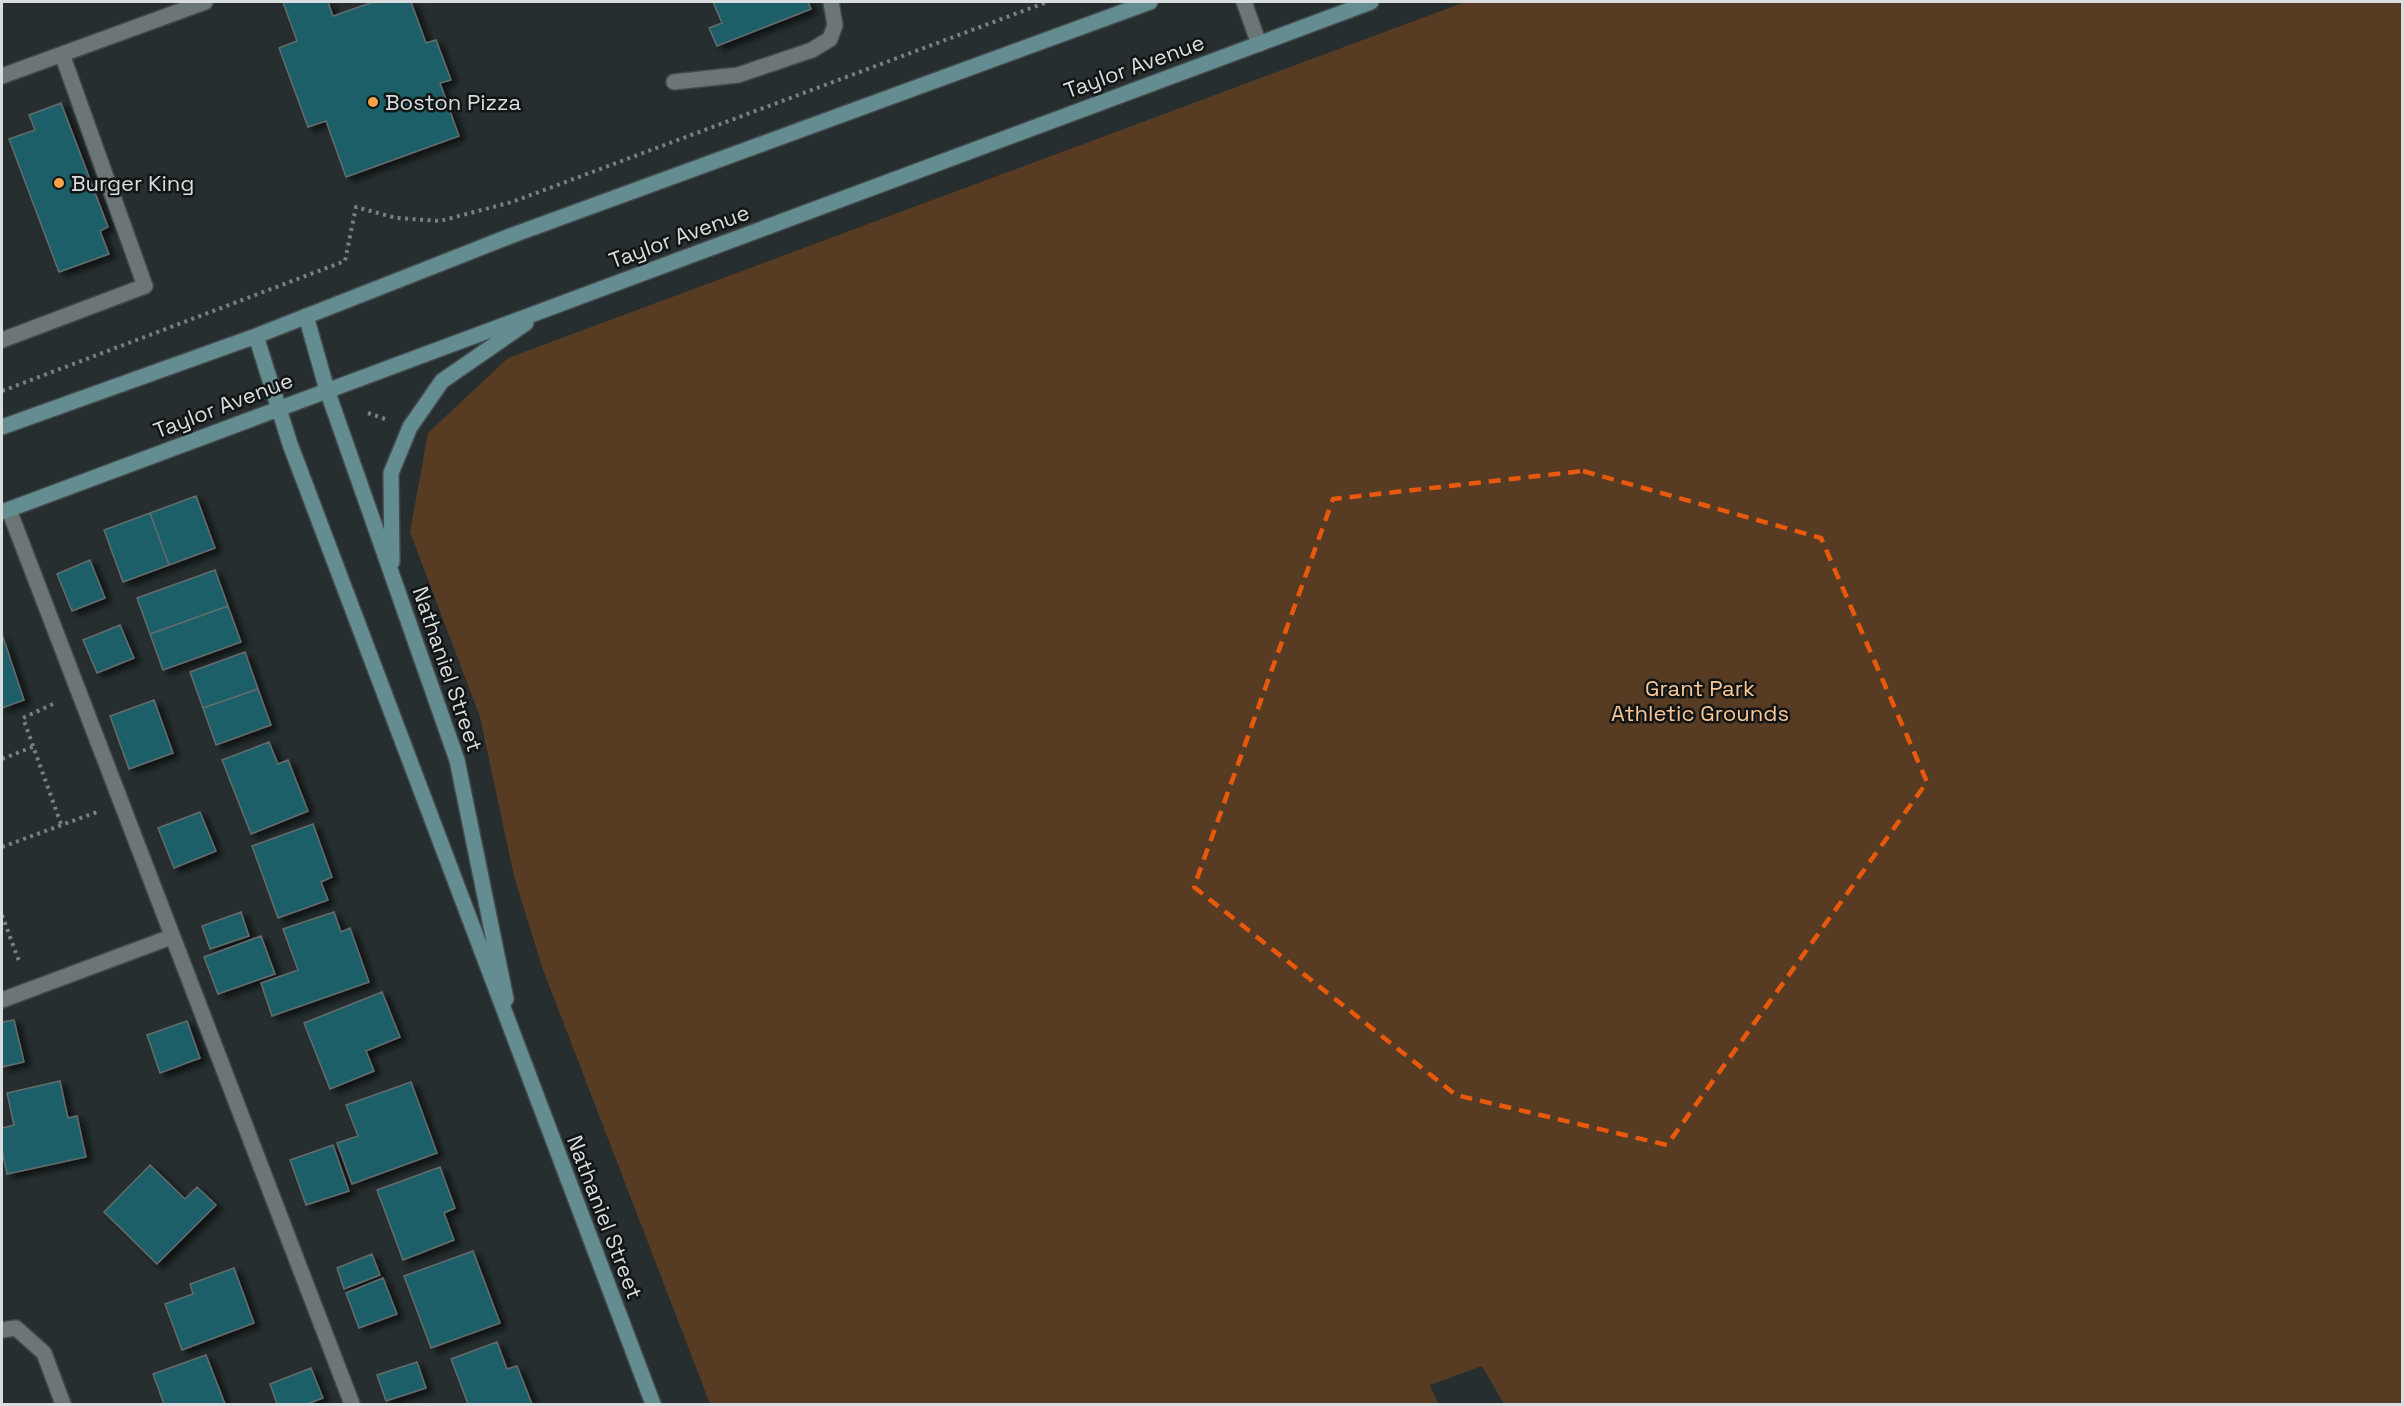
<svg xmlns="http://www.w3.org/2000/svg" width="2404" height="1406" font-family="'Space Grotesk',sans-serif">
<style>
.green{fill:#573c23}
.building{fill:#1f5f67;stroke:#646c6d;stroke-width:1.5;filter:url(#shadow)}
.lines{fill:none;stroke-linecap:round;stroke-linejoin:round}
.lane-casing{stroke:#444a4b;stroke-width:18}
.street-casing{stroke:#444a4b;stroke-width:18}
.secondary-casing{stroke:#444a4b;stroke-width:18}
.path{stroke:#7a8081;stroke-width:4;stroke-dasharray:3 4.5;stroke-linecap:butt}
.lane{stroke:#6d7677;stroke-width:15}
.street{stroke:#6d7677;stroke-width:15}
.secondary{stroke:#648d92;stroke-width:15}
.marked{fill:none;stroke:#e8590c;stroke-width:4.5;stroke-dasharray:12 8;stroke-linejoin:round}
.poi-dot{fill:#f7a248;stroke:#121516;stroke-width:2}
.labels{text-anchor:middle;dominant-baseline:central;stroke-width:5;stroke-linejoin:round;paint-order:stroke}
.street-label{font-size:22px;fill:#d9ddde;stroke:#121516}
.poi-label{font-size:22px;fill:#d9ddde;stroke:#121516;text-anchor:start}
.park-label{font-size:22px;fill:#fcc795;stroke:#121516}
</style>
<defs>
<filter id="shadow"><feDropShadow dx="6" dy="4" stdDeviation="3" flood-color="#0009"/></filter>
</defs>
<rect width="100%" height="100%" fill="#262e2f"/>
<path class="green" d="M1465,2h937v1402h-898l-22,-38 -52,19 8,19h-728l-168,-437 -28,-91 -34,-159 -70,-185 18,-99 80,-75z"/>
<path class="building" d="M283,2h45l5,14 40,-14h38l15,41 10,-3 15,40 -11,3 19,53 -113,41 -20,-56 -18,6 -29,-79 18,-7z
M713,2h95l3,7 -94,37 -8,-18 13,-5z
M61,103l47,124 -8,4 9,23 -50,18 -50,-133 26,-9 -6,-15z
M196,496l19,52 -46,17 -19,-52z
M150,513l19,52 -46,17 -19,-52z
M90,560l15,38 -33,13 -15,-37z
M215,570l13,36 -78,28 -13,-36z
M228,606l13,36 -78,28 -13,-36z
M120,625l14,33 -37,15 -14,-33z
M2,634l22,66 -22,8z
M245,652l13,37 -55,19 -13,-36z
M258,689l13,36 -55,20 -13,-37z
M154,700l19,53 -44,16 -19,-53z
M269,742l9,22 10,-4 20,51 -57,23 -29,-74z
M200,812l16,39 -42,17 -16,-40z
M313,824l19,53 -11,5 7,18 -50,18 -26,-72z
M241,912l8,24 -39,13 -8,-23z
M334,912l7,20 9,-4 19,54 -97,34 -11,-33 37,-13 -15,-41z
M261,936l14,38 -57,20 -14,-37z
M382,992l18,45 -34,14 8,20 -44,18 -26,-66z
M14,1020l10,42 -22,5v-45z
M187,1021l13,37 -40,15 -13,-38z
M60,1081l8,37 9,-2 9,41 -79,17 -5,-24v-22l12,-3 -7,-32z
M411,1082l26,71 -85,31 -15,-41 21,-7 -12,-31z
M333,1145l16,46 -43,14 -16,-45z
M150,1165l35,34 12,-12 19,18 -59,59 -53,-52z
M440,1167l15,41 -11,5 10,27 -51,20 -26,-70z
M473,1251l27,72 -69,25 -27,-72z
M372,1254l8,21 -36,14 -7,-21z
M234,1268l20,55 -72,27 -17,-46 28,-10 -3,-10z
M383,1278l14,36 -38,14 -13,-35z
M497,1342l10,27 10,-3 15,38h-64l-17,-45z
M206,1355l19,49h-61l-11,-30z
M417,1362l9,26 -40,13 -9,-26z
M311,1368l12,30 -16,6h-30l-7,-20z"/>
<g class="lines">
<g class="lane-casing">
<path id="lane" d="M1244,2l15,42
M2,76l203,-74
M674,82l64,-7 74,-25 18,-11 5,-14 -4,-23
M2,340l143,-54 -83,-232
M9,510l343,894
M2,1000l169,-63"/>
</g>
<g class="street-casing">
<path id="street" d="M2,1330l14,-2 28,25 19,51"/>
</g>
<g class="secondary-casing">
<path id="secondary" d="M306,316l21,74 130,370 49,239
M256,336l34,108 363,960
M2,427l254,-91 257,-101 637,-233
M2,512l1369,-510
M392,562l-1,-89 19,-46 32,-46 84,-58"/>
</g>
<path class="path" d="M2,391l343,-130 11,-54 40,11 44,3 72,-19 535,-200
M368,413l17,6
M53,704l-30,14 38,106
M2,759l33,-13
M2,847l95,-35
M2,915l18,49"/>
<use href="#lane" class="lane"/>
<use href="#street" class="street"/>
<use href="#secondary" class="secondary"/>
</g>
<path class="marked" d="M1583,471l238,67 106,244 -260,363 -211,-50 -262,-208 139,-388z"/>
<g class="poi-dot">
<circle cx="373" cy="102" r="6"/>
<circle cx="59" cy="183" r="6"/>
</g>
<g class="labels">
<g class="street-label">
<text transform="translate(1134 66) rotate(-20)">Taylor Avenue</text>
<text transform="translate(679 236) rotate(-20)">Taylor Avenue</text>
<text transform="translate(223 405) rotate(-21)">Taylor Avenue</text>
<text transform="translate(448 669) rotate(71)">Nathaniel Street</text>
<text transform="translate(605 1217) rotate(69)">Nathaniel Street</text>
</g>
<g class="poi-label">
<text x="385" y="102">Boston Pizza</text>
<text x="71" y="183">Burger King</text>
</g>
<g class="park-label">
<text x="1700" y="688">Grant Park<tspan x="1700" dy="25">Athletic Grounds</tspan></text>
</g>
</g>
<rect width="2404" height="1406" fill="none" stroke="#d9ddde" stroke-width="6"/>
</svg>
